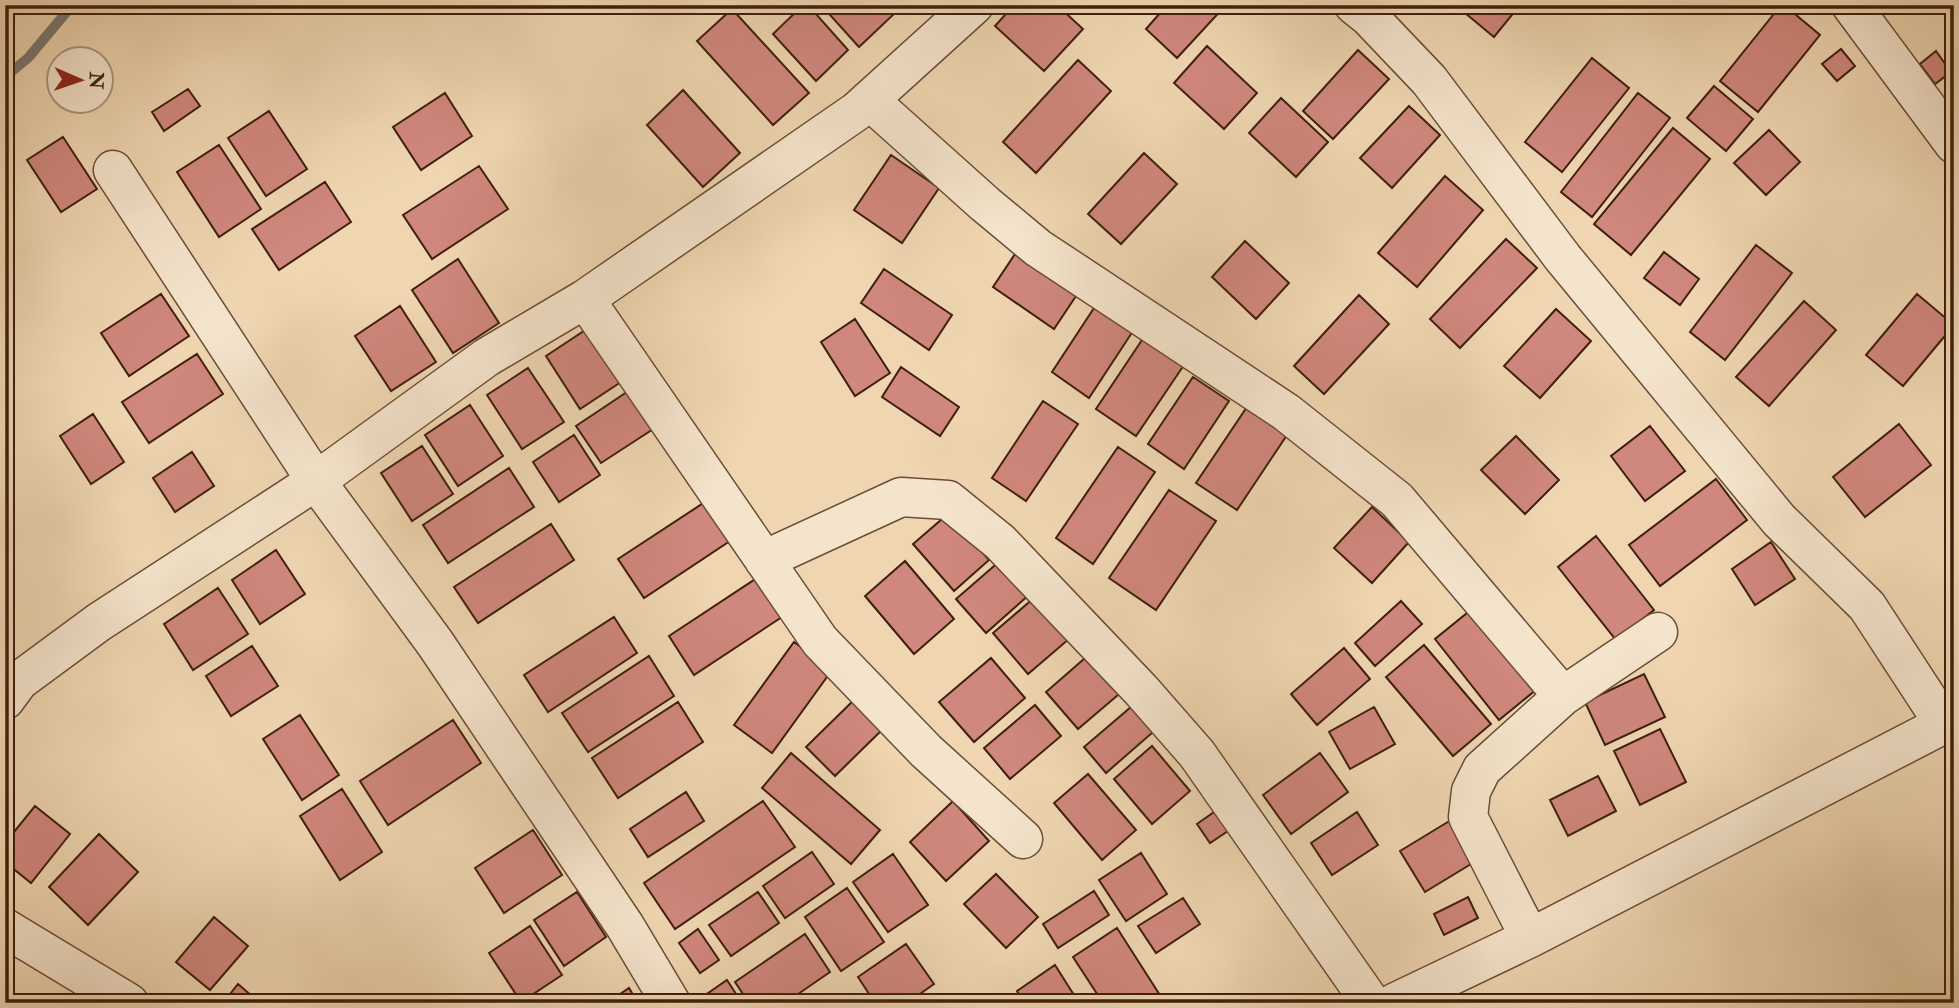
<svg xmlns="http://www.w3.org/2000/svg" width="1959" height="1008" font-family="'IM FELL Double Pica',serif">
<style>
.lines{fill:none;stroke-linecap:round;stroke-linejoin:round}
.stream{stroke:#797a73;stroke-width:10}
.building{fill:#d0877d;stroke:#3f1f0e;stroke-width:2}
.minor-casing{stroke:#6b4d37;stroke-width:41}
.minor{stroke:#f5e4cc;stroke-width:38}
</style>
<rect width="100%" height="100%" fill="#efd6b1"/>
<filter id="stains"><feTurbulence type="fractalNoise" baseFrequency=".00286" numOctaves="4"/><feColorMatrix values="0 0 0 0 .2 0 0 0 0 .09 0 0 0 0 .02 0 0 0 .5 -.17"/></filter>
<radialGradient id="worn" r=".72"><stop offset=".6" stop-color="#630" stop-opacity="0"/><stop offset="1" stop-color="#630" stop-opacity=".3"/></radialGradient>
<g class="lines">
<path class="stream" d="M5,77l23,-19 41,-49 7,-4"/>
</g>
<path class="building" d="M803,5h5l40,45 -32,31 -43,-47z
M821,5h67l7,8 -36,34z
M1014,5h43l26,24 -39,42 -49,-45z
M1167,5h59l-49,53 -31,-29z
M1462,5h58l-26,32 -35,-29z
M1781,5h3l36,30 -62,77 -38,-31z
M732,9l77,84 -36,32 -76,-84z
M1207,46l50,47 -33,36 -50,-46z
M1841,49l14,17 -18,15 -15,-17z
M1358,50l31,29 -56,60 -30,-28z
M1936,51l15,21 -16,12 -15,-20z
M1592,58l37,30 -67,84 -37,-30z
M1078,60l33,31 -75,82 -33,-31z
M1714,86l39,33 -27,32 -39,-33z
M188,89l12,17 -36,25 -12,-19z
M683,90l57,63 -37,34 -56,-62z
M445,93l27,43 -51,34 -28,-43z
M1638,93l32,25 -78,99 -31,-25z
M1281,98l47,44 -32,35 -47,-44z
M1409,106l31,29 -48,53 -32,-30z
M269,111l38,58 -41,27 -38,-58z
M1673,128l37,31 -79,96 -37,-31z
M1769,130l31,32 -34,33 -32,-32z
M63,137l34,52 -36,23 -34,-52z
M219,145l42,64 -42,28 -42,-65z
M1144,153l33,31 -56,60 -33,-30z
M891,155l48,33 -37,55 -48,-33z
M479,166l29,43 -76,50 -29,-44z
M1445,176l38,34 -66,77 -39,-34z
M325,182l26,40 -72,48 -27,-41z
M1506,239l31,29 -77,80 -30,-29z
M1245,241l44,42 -33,36 -44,-42z
M1756,245l36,28 -67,87 -35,-28z
M1017,251l61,42 -24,36 -61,-42z
M1664,252l35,27 -19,26 -36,-27z
M458,259l41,64 -46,30 -41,-63z
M884,269l68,46 -23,35 -68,-47z
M161,294l28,42 -60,40 -28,-43z
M1917,294l37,31 -51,61 -37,-31z
M1359,295l30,29 -65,70 -30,-28z
M1804,301l32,29 -67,76 -33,-29z
M1096,305l37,26 -44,67 -37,-26z
M400,306l36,56 -45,29 -36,-55z
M1556,309l35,32 -51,57 -36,-32z
M855,319l35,54 -35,23 -34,-54z
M593,325l34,53 -47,31 -34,-53z
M1146,334l40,28 -50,74 -40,-27z
M197,354l26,40 -74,49 -27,-41z
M901,367l58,40 -19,29 -58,-39z
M528,368l36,54 -42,27 -35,-54z
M1193,377l36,24 -45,68 -36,-25z
M636,386l25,38 -60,39 -25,-37z
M1043,401l35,23 -52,77 -34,-23z
M1251,401l40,28 -54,81 -41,-27z
M470,405l33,51 -45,30 -33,-51z
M93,414l31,48 -33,22 -31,-48z
M1899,424l32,41 -66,52 -32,-40z
M1650,426l35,45 -40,30 -34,-45z
M574,435l26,40 -41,27 -26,-40z
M1516,436l43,44 -34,34 -44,-44z
M422,446l31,48 -41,27 -31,-48z
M1118,447l37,25 -62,92 -37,-26z
M192,452l22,34 -39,26 -22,-34z
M509,468l25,39 -86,56 -25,-38z
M1716,479l31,41 -87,66 -31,-41z
M1169,490l47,31 -60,89 -47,-32z
M711,498l25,39 -92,61 -26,-39z
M1372,507l37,35 -37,41 -38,-35z
M949,513l40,47 -35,31 -41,-47z
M551,524l23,36 -96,63 -24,-36z
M1596,536l58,74 -38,30 -58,-73z
M1771,542l24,37 -40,26 -23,-36z
M276,550l29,44 -45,30 -28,-44z
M1001,560l29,34 -44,39 -30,-34z
M905,561l49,58 -40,35 -49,-58z
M760,576l25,39 -91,60 -25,-39z
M218,588l30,46 -55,36 -29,-46z
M1041,592l35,41 -48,41 -35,-41z
M1401,601l21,23 -47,42 -20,-23z
M1472,609l65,80 -38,31 -64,-81z
M614,617l23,36 -89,59 -24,-37z
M794,642l38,28 -60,83 -38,-28z
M1424,645l67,79 -38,32 -67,-79z
M252,646l26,40 -47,30 -25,-40z
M1344,648l26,31 -53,46 -26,-31z
M1092,652l33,37 -47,40 -32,-37z
M649,656l25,40 -86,56 -26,-39z
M991,658l34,40 -51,44 -35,-40z
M1644,674l21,43 -60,28 -20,-43z
M858,696l29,29 -52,51 -29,-29z
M1138,701l22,25 -54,47 -22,-26z
M678,702l25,40 -85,56 -26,-40z
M1035,705l26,31 -51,43 -26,-31z
M1374,707l21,37 -45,25 -21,-37z
M300,715l39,60 -37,25 -39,-61z
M453,720l28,43 -93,62 -28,-44z
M1660,729l26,53 -46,23 -26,-54z
M1152,746l38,45 -38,33 -38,-45z
M791,753l89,77 -29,34 -89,-76z
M1320,753l28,39 -57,42 -28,-39z
M1088,774l48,56 -34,30 -48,-57z
M1598,776l18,35 -48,25 -18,-36z
M342,789l40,63 -42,28 -40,-64z
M686,792l18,29 -56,36 -18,-28z
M763,801l32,46 -120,82 -31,-46z
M953,801l36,40 -43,40 -36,-39z
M35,806l35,28 -39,49 -26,-21v-19z
M1217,810l14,19 -21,14 -13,-19z
M1357,812l21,33 -46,30 -21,-32z
M1451,820l25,41 -51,31 -25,-41z
M533,830l29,45 -58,38 -29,-45z
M99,834l39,38 -50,53 -39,-38z
M812,852l22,32 -49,34 -22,-32z
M1141,853l26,41 -41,27 -27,-41z
M893,854l35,51 -40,27 -35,-50z
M996,874l42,43 -32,31 -42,-44z
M847,888l37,54 -43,29 -36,-54z
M1094,891l15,24 -51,33 -15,-24z
M577,892l29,45 -42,29 -30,-46z
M758,892l21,31 -48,33 -22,-31z
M1468,897l10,21 -34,17 -10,-21z
M1183,898l17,26 -44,29 -18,-27z
M214,917l34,29 -38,44 -34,-28z
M530,926l32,49 -41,27 -32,-49z
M1117,928l48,75h-62l-30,-46z
M698,929l21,31 -19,13 -21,-30z
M805,934l25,38 -45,31h-36l-14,-21z
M906,944l28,40 -27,19h-32l-17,-26z
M1055,965l24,38h-55l-7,-12z
M727,980l15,23h-38l-3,-5z
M238,984l22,19h-37z
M629,988l9,15h-31z"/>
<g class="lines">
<g class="minor-casing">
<path id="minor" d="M1354,5l15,12 60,63 134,178 216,262 88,86 77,118
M1851,5l103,139
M869,100l116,104 53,44 248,164 111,88 166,196
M113,170l203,311 119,162 190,283 46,77
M585,299l235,342 106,110 97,88
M764,560l137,-63 47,3 52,42 141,148 56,64 174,249
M5,700l14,-19 80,-59 217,-141 171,-124 98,-58 272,-188 117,-106
M5,928l124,75
M1530,938l-62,-121 3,-26 11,-22 81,-73 95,-64
M1394,1003l136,-65 424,-219"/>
</g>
<use href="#minor" class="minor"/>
</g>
<rect width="1959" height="1008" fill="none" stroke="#efd6b1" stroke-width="28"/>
<rect x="7" y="7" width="1945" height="994" fill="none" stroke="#3f1f0e" stroke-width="3.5"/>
<rect x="14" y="14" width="1931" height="980" fill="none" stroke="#3f1f0e" stroke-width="2"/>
<g transform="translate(80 80) rotate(92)"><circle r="33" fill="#f5e4cc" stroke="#ac9580" stroke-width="2"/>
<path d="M0-5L12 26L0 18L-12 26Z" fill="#8f2418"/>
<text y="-10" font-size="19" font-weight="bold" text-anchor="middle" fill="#3f1f0e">N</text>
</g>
<rect width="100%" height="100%" filter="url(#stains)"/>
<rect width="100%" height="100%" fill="url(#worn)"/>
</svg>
